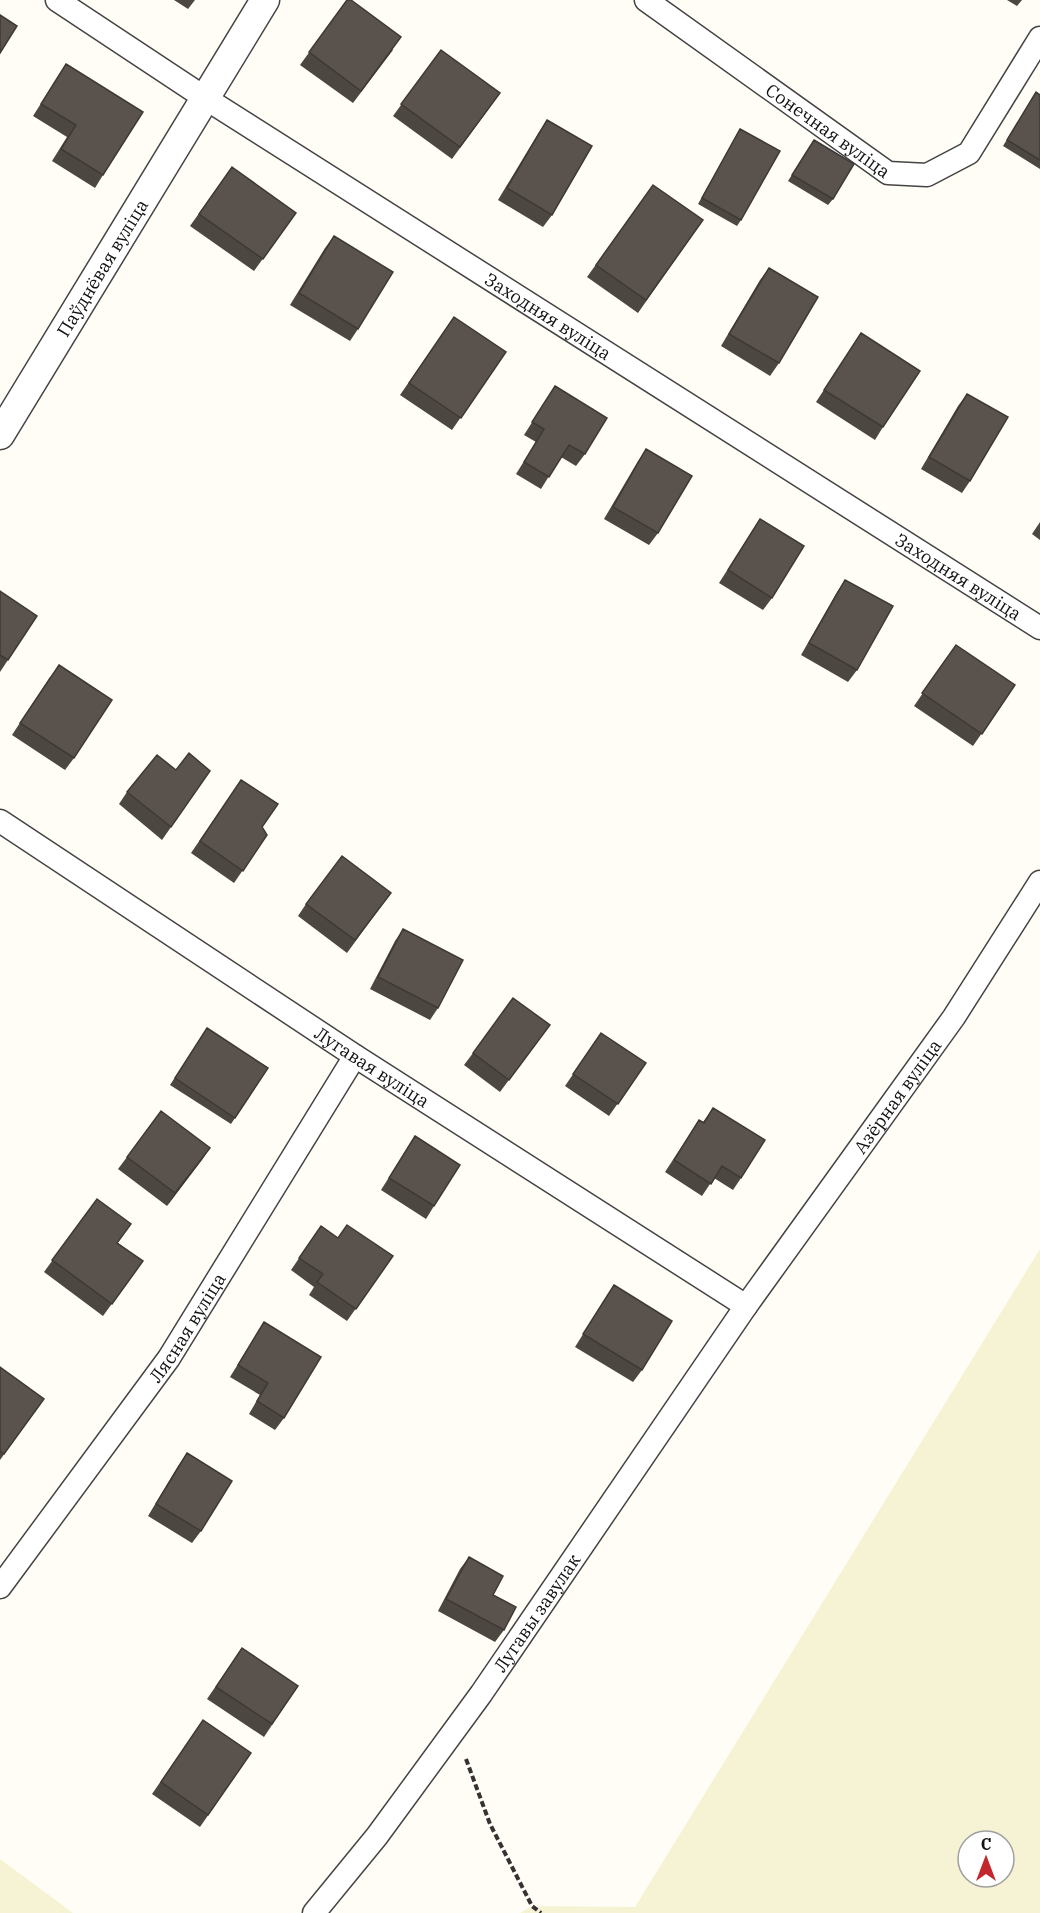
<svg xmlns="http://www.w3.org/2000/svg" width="1040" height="1913" font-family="'IBM Plex Serif',serif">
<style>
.farmland{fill:#f6f3d4;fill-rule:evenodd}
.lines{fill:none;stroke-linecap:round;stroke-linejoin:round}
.minor-casing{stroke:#444;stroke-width:25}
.tertiary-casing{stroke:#444;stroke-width:31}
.path{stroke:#333;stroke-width:4;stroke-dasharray:6 3;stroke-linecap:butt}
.minor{stroke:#fff;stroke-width:22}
.tertiary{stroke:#fff;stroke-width:28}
.wall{fill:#4d4742}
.shaded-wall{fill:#3f3936}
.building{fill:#5a524d;stroke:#3f3936;stroke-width:1.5}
.labels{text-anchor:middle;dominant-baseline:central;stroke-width:6;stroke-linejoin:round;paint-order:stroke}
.street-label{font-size:18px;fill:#111;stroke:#fff}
</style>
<rect width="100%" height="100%" fill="#fffdf5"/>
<path class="farmland" d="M1040,1249v664h-520l12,-7 103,1zM968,1841h36v36h-36z
M0,1859l73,54h-73z"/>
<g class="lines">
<g class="minor-casing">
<g id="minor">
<path id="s1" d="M57,0l148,98 835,530"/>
<path id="s2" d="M646,0l242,173 39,2 42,-22 71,-115"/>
<path id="s3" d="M0,821l355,235 391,250"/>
<path id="s4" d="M0,1587l169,-229 186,-302"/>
<path id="s5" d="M314,1913l63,-77 104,-142 265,-388 208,-289 86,-135"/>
</g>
</g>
<g class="tertiary-casing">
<g id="tertiary">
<path id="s6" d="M0,435l265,-435"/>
</g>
</g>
<path class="path" d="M466,1759l24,65 42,82 9,7"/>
<use href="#minor" class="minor"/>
<use href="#tertiary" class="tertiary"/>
</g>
<path class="wall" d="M174,0h21l-7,9z
M347,0l46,50 -40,53 -53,-38z
M1007,0h15l-5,6z
M441,50l59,43 -48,66 -59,-43z
M66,64l37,111 -8,13 -43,-27 15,-24 -34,-21z
M1036,92l4,3v74l-37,-23z
M547,120l5,95 -9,12 -45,-27 41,-68z
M740,129l1,91 -4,6 -39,-22z
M810,146l23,53 -5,6 -40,-24z
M232,167l64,46 -42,58 -64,-45z
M653,185l50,35 -65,93 -51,-36z
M334,236l24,93 -8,12 -60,-36 35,-57z
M769,268l10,95 -9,13 -49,-30 39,-66z
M454,317l52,35 -54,78 -52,-35z
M861,333l22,94 -8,13 -59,-38z
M555,386l30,68 -9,12 -15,-9 -20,32 -25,-15 20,-32 -12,-7z
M967,394l3,87 -8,12 -41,-24 37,-63z
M646,449l12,84 -9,12 -45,-26 34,-58z
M760,519l12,79 -9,12 -44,-27z
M1040,522v18l-8,-6z
M845,580l12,90 -9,12 -47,-27 36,-63z
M0,591l37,25 -37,56z
M956,645l59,40 -42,61 -59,-40z
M50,677l24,81 -9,12 -53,-35z
M176,770l34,1 -48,69 -43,-36 8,-12z
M241,780l21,47 5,8 -33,48 -43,-30z
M306,904l76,1 -35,48 -49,-37z
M403,929l35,79 -8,12 -60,-31 25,-48z
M550,1025l-50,67 -36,-27 9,-12z
M207,1028l61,40 -37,56 -61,-39z
M601,1033l45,30 -37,53 -44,-30z
M713,1108l28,70 -8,12 -19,-12 -12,18 -37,-24 34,-52 4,2z
M415,1136l19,70 -8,13 -45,-29z
M210,1148l-43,58 -49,-37 9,-12z
M97,1199l21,44 25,18 -40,55 -59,-44z
M321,1226l17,12 55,18 -46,65 -38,-26 5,-8 -23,-17z
M614,1285l28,85 -9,12 -58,-35z
M264,1322l20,96 -9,12 -26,-16 11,-19 -30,-18z
M0,1367l44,32 -44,61z
M187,1453l14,78 -9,12 -44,-27 30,-50z
M469,1557l35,73 -9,12 -57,-31 22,-42z
M242,1648l56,38 -34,51 -57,-38z
M203,1720l48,33 -51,74 -48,-33z"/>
<path class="shaded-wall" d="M210,1148l-8,12 -35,46 8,-13z"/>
<path class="building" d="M347,0h4l50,37 -40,54 -52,-39z
M0,15l17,11 -17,27z
M441,50l59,43 -40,54 -59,-43z
M66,64l77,48 -40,63 -42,-26 15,-24 -35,-21z
M1036,92l4,3v65l-33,-20z
M547,120l45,26 -40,69 -45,-27z
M740,129l40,22 -39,69 -39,-22z
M814,140l40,24 -21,35 -41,-24z
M232,167l64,46 -33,46 -64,-45z
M653,185l50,35 -57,80 -50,-35z
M334,236l59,36 -35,57 -59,-36z
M769,268l49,29 -39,66 -50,-29z
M454,317l52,35 -45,66 -52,-35z
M861,333l59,38 -37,56 -59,-37z
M555,386l52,32 -22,36 -16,-9 -20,32 -25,-15 20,-33 -12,-7z
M967,394l41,23 -38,64 -41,-24z
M646,449l46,27 -34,57 -45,-26z
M760,519l44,27 -32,52 -44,-28z
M845,580l48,26 -36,64 -48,-27z
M0,591l37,25 -29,44 -8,-5z
M956,645l59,40 -33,49 -60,-41z
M59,665l53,35 -38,58 -54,-35z
M189,753l21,18 -39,56 -44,-35 30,-37 19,15z
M241,780l37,24 -16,23 5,8 -24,36 -43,-30z
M342,856l49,37 -36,47 -49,-36z
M403,929l60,31 -25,48 -60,-31z
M513,998l37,27 -41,55 -36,-27z
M207,1028l61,40 -33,50 -60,-40z
M601,1033l45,30 -28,41 -45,-30z
M713,1108l52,32 -24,38 -19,-12 -11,18 -37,-24 25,-40 5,3z
M161,1111l49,37 -35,45 -48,-36z
M415,1136l45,29 -26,41 -45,-28z
M97,1199l34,25 -14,19 26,18 -31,43 -60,-44z
M347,1225l46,31 -37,53 -39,-27 6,-8 -24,-16 22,-32 17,12z
M614,1285l58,36 -30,49 -59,-36z
M264,1322l57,35 -37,61 -27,-17 11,-18 -30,-18z
M0,1367l44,32 -40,55 -4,-3z
M187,1453l45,28 -31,50 -45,-27z
M469,1557l34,19 -10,19 23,12 -12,23 -58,-31z
M242,1648l56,38 -26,38 -56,-37z
M203,1720l48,33 -43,62 -47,-33z"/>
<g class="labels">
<g class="street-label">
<text stroke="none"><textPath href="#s2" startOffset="224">Сонечная вуліца</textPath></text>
<text stroke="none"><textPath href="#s6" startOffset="196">Паўднёвая вуліца</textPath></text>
<text stroke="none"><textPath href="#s1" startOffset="584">Заходняя вуліца</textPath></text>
<text stroke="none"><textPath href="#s1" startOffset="1070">Заходняя вуліца</textPath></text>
<text stroke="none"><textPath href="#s3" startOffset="446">Лугавая вуліца</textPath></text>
<text stroke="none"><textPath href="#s5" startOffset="1004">Азёрная вуліца</textPath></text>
<text stroke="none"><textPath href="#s4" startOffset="320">Лясная вуліца</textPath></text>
<text stroke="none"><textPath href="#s5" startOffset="374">Лугавы завулак</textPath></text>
</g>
</g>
<g transform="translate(986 1859)"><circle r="28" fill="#ffffff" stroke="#a0a0a0" stroke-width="1.5"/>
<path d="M0-4.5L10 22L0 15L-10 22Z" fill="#c4262e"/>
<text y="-9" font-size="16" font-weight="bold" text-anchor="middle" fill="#111111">С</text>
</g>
</svg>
